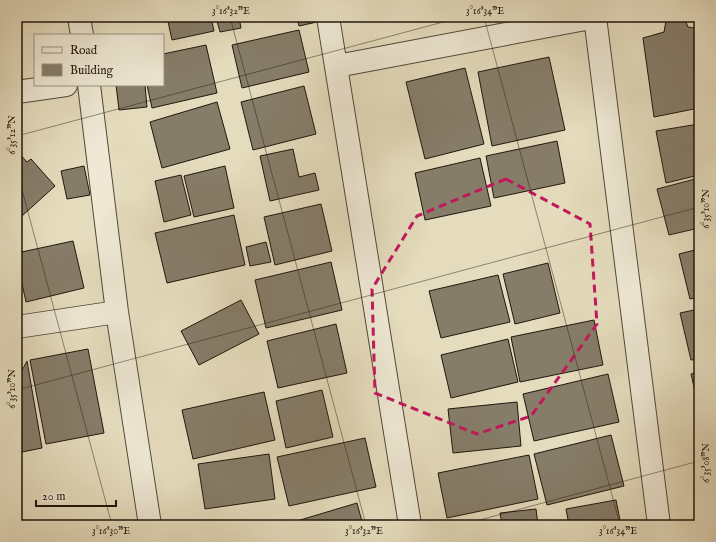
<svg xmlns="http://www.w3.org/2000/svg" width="716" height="542" font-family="'IM FELL English',serif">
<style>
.building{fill:#867d69;stroke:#20160e}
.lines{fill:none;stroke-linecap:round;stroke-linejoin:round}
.minor-casing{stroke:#51483a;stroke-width:24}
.minor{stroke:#eee8d4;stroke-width:22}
.marked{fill:none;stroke:#c2185b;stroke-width:3;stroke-dasharray:8 5;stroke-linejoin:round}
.ticks{fill:none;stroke:#20160e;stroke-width:1;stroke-opacity:0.45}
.neatline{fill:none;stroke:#20160e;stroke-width:1.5}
.ticks-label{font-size:10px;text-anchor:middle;fill:#20160e}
</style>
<rect width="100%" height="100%" fill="#e5dcbd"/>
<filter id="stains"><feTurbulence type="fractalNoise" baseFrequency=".005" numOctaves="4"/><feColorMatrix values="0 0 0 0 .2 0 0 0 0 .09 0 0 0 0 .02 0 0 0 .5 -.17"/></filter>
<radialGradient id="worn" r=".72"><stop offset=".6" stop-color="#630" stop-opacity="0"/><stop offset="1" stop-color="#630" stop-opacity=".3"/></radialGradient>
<path class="building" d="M167,17h44l3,14 -42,9z
M216,17h23l2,11 -21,4z
M297,17h18l2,5 -18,4z
M678,17h6l4,10 11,2v79l-45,9 -11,-79 21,-6 2,-11z
M299,30l10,42 -67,16 -10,-43z
M206,45l11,48 -65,15 -5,-23h16v-31z
M549,57l16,73 -73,16 -14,-74z
M465,68l19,76 -59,15 -19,-77z
M116,85h29l2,22 -28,3z
M304,86l12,48 -63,16 -12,-48z
M217,102l13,47 -68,19 -12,-46z
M699,124v51l-33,8 -10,-52z
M557,141l8,42 -71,15 -8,-42z
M293,149l6,28 16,-4 4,17 -49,11 -10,-45z
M17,151l10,11 4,-3 24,27 -33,30 -5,-6z
M480,158l11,48 -66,14 -10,-47z
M84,166l6,29 -23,4 -6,-28z
M225,166l9,42 -40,9 -10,-41z
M181,175l10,40 -27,7 -9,-41z
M699,178v50l-30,7 -12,-46z
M321,204l11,47 -57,14 -11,-48z
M234,215l11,50 -78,18 -12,-50z
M73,241l11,47 -58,14 -9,-41v-8z
M266,242l5,20 -21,4 -4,-19z
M699,249v48l-9,2 -11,-45z
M331,262l11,48 -76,18 -11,-48z
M548,263l12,50 -45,11 -12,-50z
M498,275l12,47 -69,16 -12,-47z
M241,300l18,34 -60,31 -18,-34z
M699,309v50l-8,1 -11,-47z
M594,320l9,45 -83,17 -9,-45z
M336,324l11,49 -69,15 -11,-47z
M508,339l10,43 -67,16 -10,-43z
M88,349l16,84 -58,11 -16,-84z
M27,361l15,87 -25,5v-73z
M699,372v37l-8,-35z
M608,374l11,48 -85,19 -11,-47z
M322,390l11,47 -47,11 -10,-47z
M264,392l11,48 -82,19 -11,-49z
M517,402l4,44 -68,7 -5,-44z
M611,435l13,51 -77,19 -13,-51z
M365,438l11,49 -87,19 -12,-49z
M269,454l6,45 -70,10 -7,-45z
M529,455l9,44 -91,19 -9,-45z
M616,500l5,25h-52l-3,-16z
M357,503l6,22h-72l-1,-2z
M536,509l2,16h-36l-2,-12z"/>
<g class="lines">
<g class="minor-casing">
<path id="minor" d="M79,17l3,18
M328,17l82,508
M595,17l64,508
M337,66l259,-49
M89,85l28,227 33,213
M17,92l49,-7
M17,327l100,-15"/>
</g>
<use href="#minor" class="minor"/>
</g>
<path class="marked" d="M506,179l84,45 7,100 -66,92 -54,18 -102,-41 -3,-104 45,-73z"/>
<path class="ticks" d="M230,17l136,508M484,17l136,508M17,136l445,-119M17,171l95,354M17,390l682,-183M461,525l238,-64"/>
<rect width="716" height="542" fill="none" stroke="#e5dcbd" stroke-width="44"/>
<rect x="34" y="34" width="130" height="52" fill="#eee8d4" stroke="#9c9485"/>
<rect x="42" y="47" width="20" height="6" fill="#eee8d4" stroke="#9c9485"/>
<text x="70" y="54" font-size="12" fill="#20160e">Road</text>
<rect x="42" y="64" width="20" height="12" fill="#867d69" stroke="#9c9485"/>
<text x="70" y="74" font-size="12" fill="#20160e">Building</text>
<path d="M36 500v6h80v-6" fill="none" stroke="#20160e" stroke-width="2"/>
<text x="42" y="500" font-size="12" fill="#20160e" stroke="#eee8d4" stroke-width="3" paint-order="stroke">20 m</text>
<rect x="22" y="22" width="672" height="498" class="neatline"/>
<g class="ticks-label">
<text x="231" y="14">3°16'32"E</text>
<text x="485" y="14">3°16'34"E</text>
<text transform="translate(11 135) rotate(-90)" y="4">6°35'12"N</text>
<text transform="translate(705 209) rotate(-90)" y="4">6°35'10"N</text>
<text transform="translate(11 389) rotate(-90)" y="4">6°35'10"N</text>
<text transform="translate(705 463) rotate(-90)" y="4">6°35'08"N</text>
<text x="111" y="534">3°16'30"E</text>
<text x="364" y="534">3°16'32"E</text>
<text x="618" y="534">3°16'34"E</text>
</g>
<rect width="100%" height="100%" filter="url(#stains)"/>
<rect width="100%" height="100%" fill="url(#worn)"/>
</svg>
